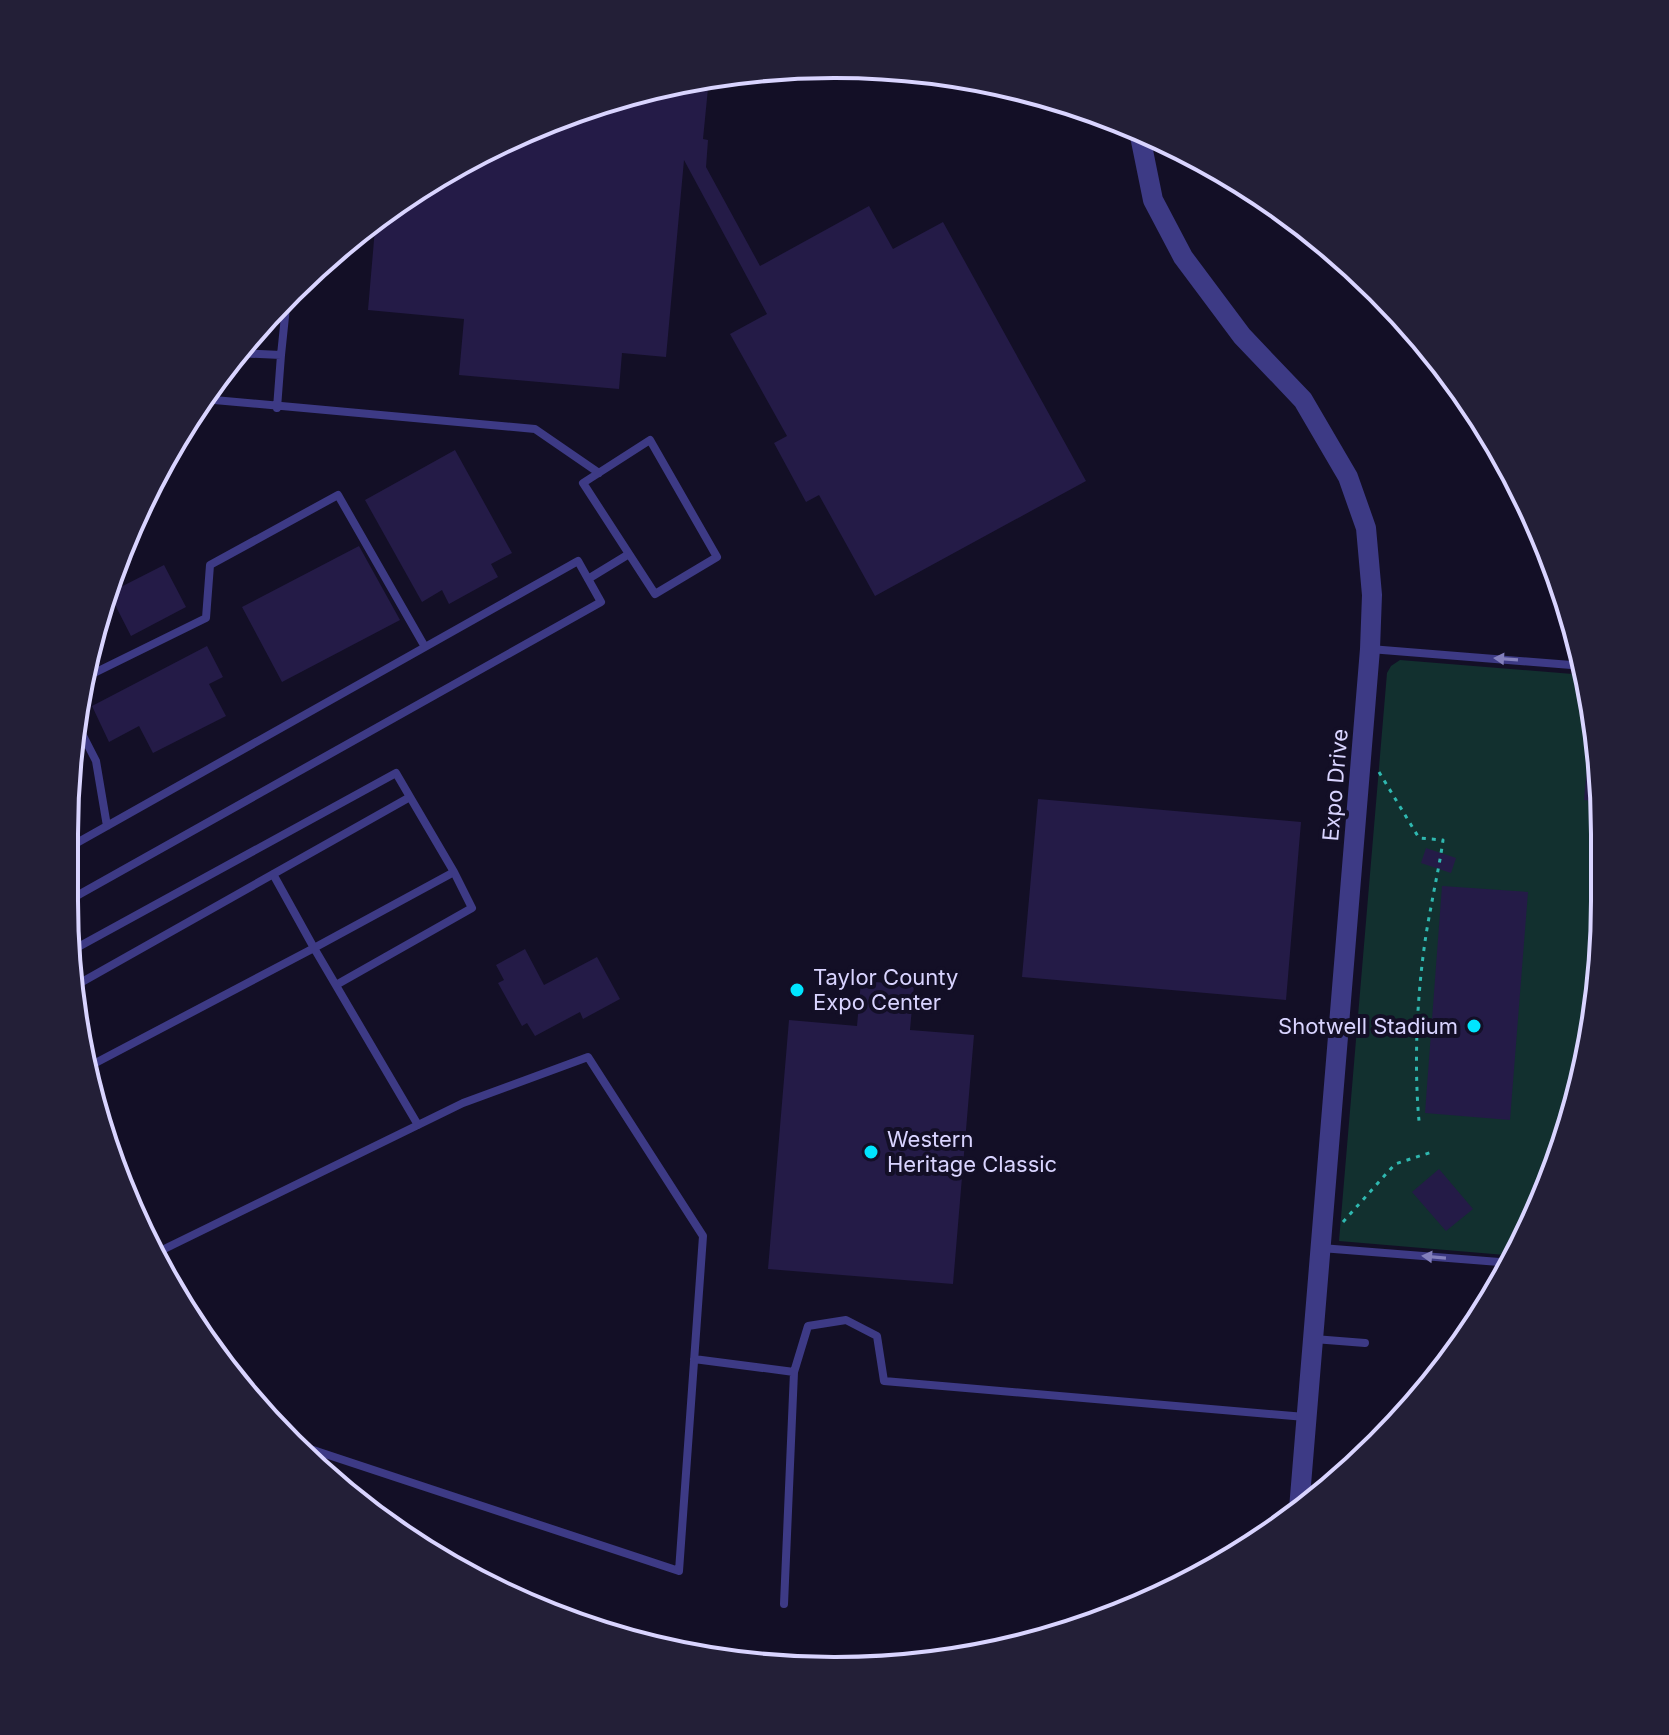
<svg xmlns="http://www.w3.org/2000/svg" width="1669" height="1735" font-family="Inter,sans-serif">
<style>
.green{fill:#12302f}
.building{fill:#241b47}
.lines{fill:none;stroke-linecap:round;stroke-linejoin:round}
.path{stroke:#2fb8b0;stroke-width:3;stroke-dasharray:4 6;stroke-linecap:butt}
.service{stroke:#3d3a85;stroke-width:8}
.tertiary{stroke:#3d3a85;stroke-width:20}
.oneway{fill:#837fbc}
.poi-dot{fill:#00e5ff;stroke:#130f26;stroke-width:3}
.labels{text-anchor:middle;dominant-baseline:central;stroke-width:8;stroke-linejoin:round;paint-order:stroke}
.street-label{font-size:22px;fill:#d9d4ff;stroke:#130f26}
.poi-label{font-size:22px;fill:#d9d4ff;stroke:#130f26;text-anchor:start}
.rim{fill:none;stroke:#d9d4ff;stroke-width:4}
</style>
<rect width="100%" height="100%" fill="#130f26"/>
<path class="green" d="M1400,660l185,15 18,109v167l-24,149 -54,142 -8,14 -178,-15 48,-568 4,-7z"/>
<path class="building" d="M709,78l-6,61 5,1 -2,27 54,99 109,-60 24,43 50,-27 143,259 -211,115 -56,-101 -13,7 -32,-59 13,-7 -57,-102 37,-20 -83,-154 -18,197 -44,-4 -3,36 -160,-14 5,-56 -96,-9 8,-93 117,-73 142,-54z
M455,450l57,103 -21,11 7,13 -49,27 -7,-14 -20,12 -57,-102z
M359,546l41,74 -118,62 -40,-75z
M164,565l22,42 -55,29 -22,-43z
M207,646l16,31 -14,7 17,32 -73,37 -14,-27 -30,16 -17,-36z
M1587,768l14,1 2,57 -13,-1 2,-24 -8,-1z
M1038,799l263,23 -15,178 -264,-23z
M1426,848l30,10 -5,15 -30,-10z
M1442,886l86,6 -18,228 -85,-7z
M525,949l19,36 53,-28 23,42 -37,20 -3,-7 -45,24 -8,-13 -5,3 -24,-43 6,-3 -8,-15z
M861,981l53,4 -4,45 64,5 -21,249 -185,-15 21,-249 68,6z
M1439,1169l34,40 -27,22 -34,-39z"/>
<g class="lines">
<path class="path" d="M1379,772l40,66 24,2c-3,23 -8,44 -12,67 -13,64 -18,148 -12,214
M1343,1222l52,-58 40,-13"/>
<path class="service" d="M236,353l45,2 6,-58
M203,399l332,30 64,44
M277,408l4,-53
M650,440l67,117 -62,37 -72,-111z
M588,579l41,-25
M1370,649l214,17
M84,678l122,-60 4,-53 128,-70 87,152
M74,718l22,43 11,65
M64,903l537,-301 -23,-41 -512,288
M69,952l327,-179 14,24
M336,985l136,-77 -18,-36
M73,987l337,-190 44,75 -140,76 104,177
M84,1069l230,-121 -41,-74
M1321,1248l191,15
M156,1253l307,-150 125,-46 115,179 -24,335 -387,-128
M1314,1339l51,4
M694,1359l100,13 14,-46 38,-6 31,16 7,45 421,36
M784,1604l10,-232"/>
<path class="tertiary" d="M1139,131l14,69 30,57 59,79 61,64 45,77 18,51 6,67 -2,54 -71,860"/>
</g>
<defs><path id="oneway-solid" d="M-6-.8H1V-3.2L6.5 0L1 3.2V.8H-6Z" transform="scale(2)"/></defs>
<g class="oneway">
<use href="#oneway-solid" transform="translate(1506 659) rotate(-176)"/>
<use href="#oneway-solid" transform="translate(1434 1257) rotate(-175)"/>
</g>
<g class="poi-dot">
<circle cx="797" cy="990" r="8"/>
<circle cx="1474" cy="1026" r="8"/>
<circle cx="871" cy="1152" r="8"/>
</g>
<g class="labels">
<g class="street-label">
<text transform="translate(1335 785) rotate(-85)">Expo Drive</text>
</g>
<g class="poi-label">
<text x="813" y="977">Taylor County<tspan x="813" dy="25">Expo Center</tspan></text>
<text x="1458" y="1026" text-anchor="end">Shotwell Stadium</text>
<text x="887" y="1139">Western<tspan x="887" dy="25">Heritage Classic</tspan></text>
</g>
</g>
<path d="M0 0H1669V1735H0ZM834 78H835A756 756 0 0 1 1591 834V901A756 756 0 0 1 835 1657H834A756 756 0 0 1 78 901V834A756 756 0 0 1 834 78Z" fill="#231f37" fill-rule="evenodd"/>
<path class="rim" d="M834 78H835A756 756 0 0 1 1591 834V901A756 756 0 0 1 835 1657H834A756 756 0 0 1 78 901V834A756 756 0 0 1 834 78Z"/>
</svg>
